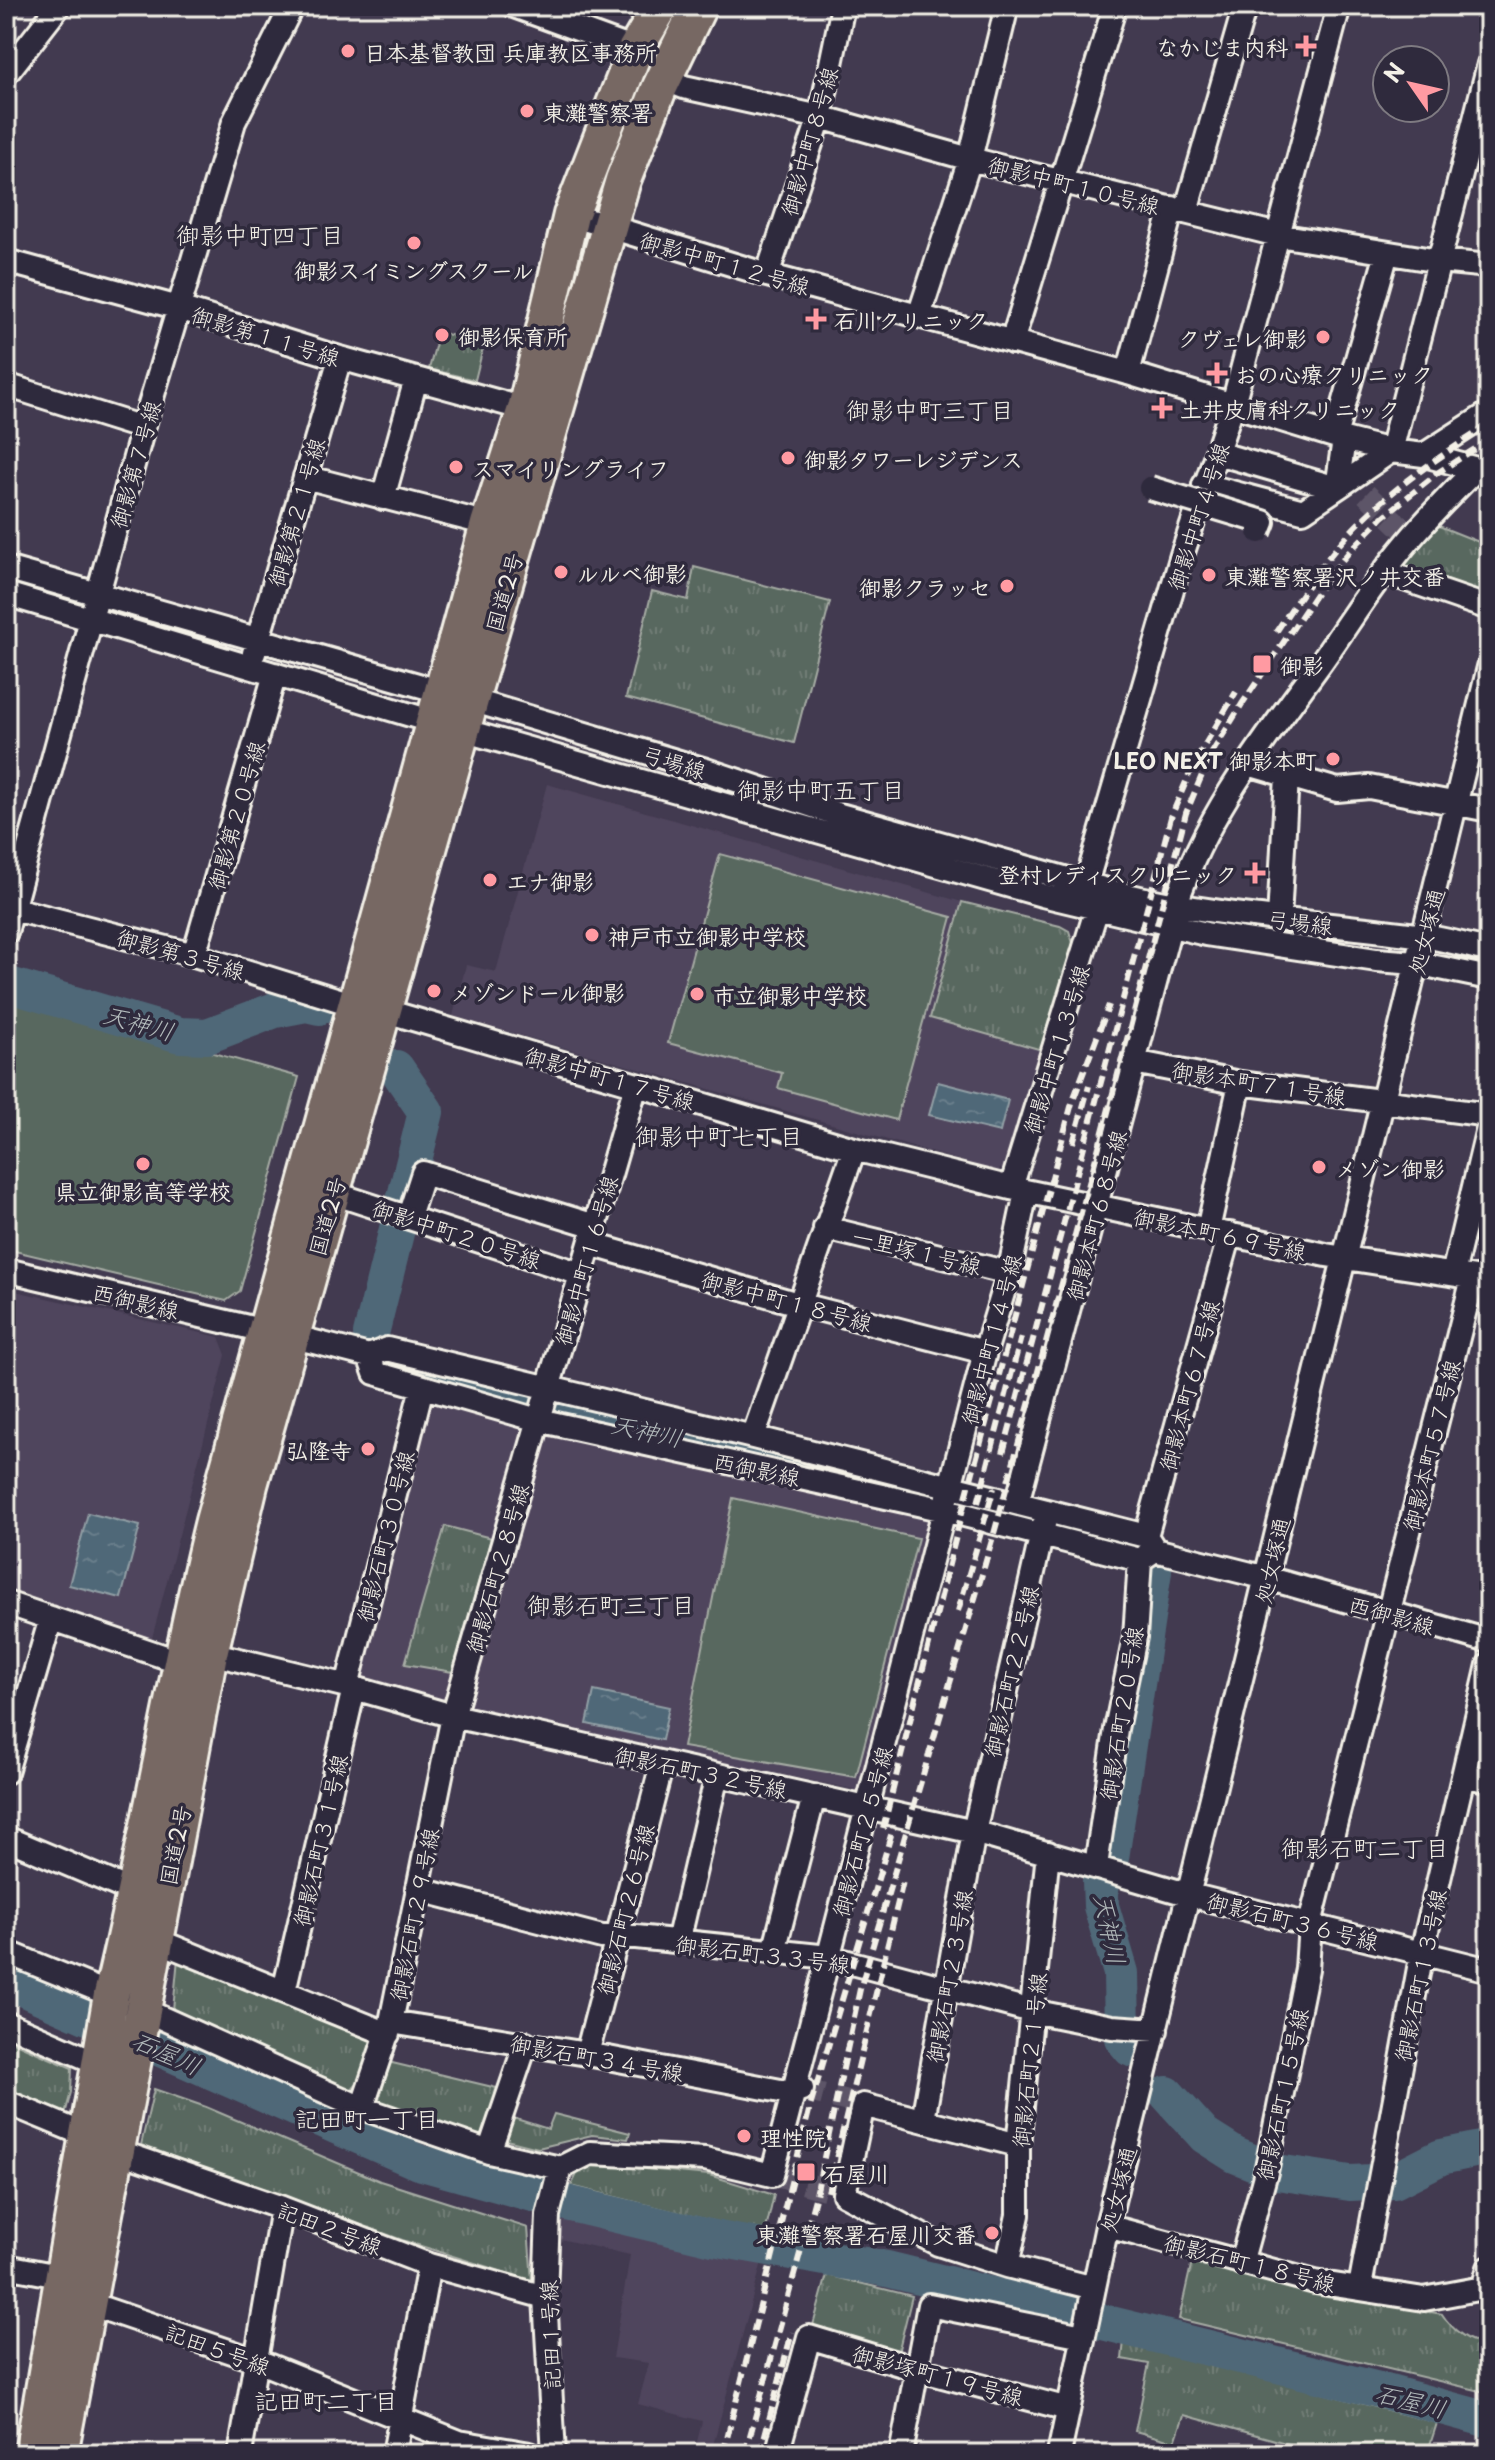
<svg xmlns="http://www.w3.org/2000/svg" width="1495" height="2460" font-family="'Playpen Sans','Klee One',sans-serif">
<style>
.built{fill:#50455d}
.park{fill:url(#park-tufts);stroke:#a6aca4;stroke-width:2}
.pitch{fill:#58675f;stroke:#a6aca4;stroke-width:2}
.water{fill:url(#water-ripples);stroke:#919fa5;stroke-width:2}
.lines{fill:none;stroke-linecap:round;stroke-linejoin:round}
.river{stroke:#4f6878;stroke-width:36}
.minor-tunnel{stroke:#5d5567;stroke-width:22;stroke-dasharray:22 11;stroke-linecap:butt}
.minor-casing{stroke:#f4f1e8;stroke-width:28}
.highway-casing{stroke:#f4f1e8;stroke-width:40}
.minor{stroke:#2f2a3d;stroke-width:22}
.highway{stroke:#776864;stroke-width:34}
.rail{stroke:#f4f1e8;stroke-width:6;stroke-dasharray:12 6;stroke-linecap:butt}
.minor-bridge-casing{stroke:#f4f1e8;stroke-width:28;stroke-linecap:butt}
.minor-bridge{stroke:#2f2a3d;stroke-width:22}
.poi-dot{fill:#ff9aa2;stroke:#2f2a3d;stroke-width:3}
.labels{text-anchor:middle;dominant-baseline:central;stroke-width:7;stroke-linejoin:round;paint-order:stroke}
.poi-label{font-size:22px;font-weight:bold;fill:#f4f1e8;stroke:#2f2a3d;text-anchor:start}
.street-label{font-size:22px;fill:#f4f1e8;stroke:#2f2a3d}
.neighbourhood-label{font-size:24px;fill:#f4f1e8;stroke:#2f2a3d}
.water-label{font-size:24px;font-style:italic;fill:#b2babb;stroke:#2f2a3d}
</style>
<defs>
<pattern id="park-tufts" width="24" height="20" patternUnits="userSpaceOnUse" patternTransform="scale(2)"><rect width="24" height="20" fill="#58675f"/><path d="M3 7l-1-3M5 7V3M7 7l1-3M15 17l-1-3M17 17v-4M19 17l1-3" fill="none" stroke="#717d76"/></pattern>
<pattern id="water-ripples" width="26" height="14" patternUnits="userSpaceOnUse" patternTransform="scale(2)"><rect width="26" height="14" fill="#4f6878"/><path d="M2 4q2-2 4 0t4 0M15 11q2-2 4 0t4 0" fill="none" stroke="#697e8b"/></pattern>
</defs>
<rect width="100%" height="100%" fill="#423a50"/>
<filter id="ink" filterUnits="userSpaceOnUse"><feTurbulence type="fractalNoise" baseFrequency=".0125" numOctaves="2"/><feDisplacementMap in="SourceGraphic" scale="16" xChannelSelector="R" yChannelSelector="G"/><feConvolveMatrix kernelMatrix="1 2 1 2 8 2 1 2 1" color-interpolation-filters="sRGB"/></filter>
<g filter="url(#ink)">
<path class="built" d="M547,784l415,118 -32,115 112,33 -31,113 -14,8 -544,-155 13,-51 30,7z
M6,1289l213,48 7,18 -74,283 -146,-49z
M432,1397l87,26 7,7 -75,272 -87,-22 -7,-8 66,-269z
M547,1429l388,85 -67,270 -11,6 -395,-82z
M560,2219l203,39 -50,187 -16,-3 5,-21 -64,-17 11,-41 -36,-5 17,-103 -74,-17z"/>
<path class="park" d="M439,332l45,12 -9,36 -46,-11z
M1434,524l55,22v43l-3,6h-6l-75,-30 1,-8z
M694,567l136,35 -36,141 -168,-45 26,-107 36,9z
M962,902l98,24 9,5 4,12 -31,107 -112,-32z
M445,1526l46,12 -38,134 -48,-8z
M178,1958l185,70 8,14 -13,40 -9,10 -176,-82z
M6,2039l66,29 -1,24 -7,26 -58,-25z
M388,2062l113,27 -15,44 -8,4 -104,-38z
M154,2089l52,18 174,74 148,47 4,53 -127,-40 -264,-96z
M554,2114l76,19 -2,6 -36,-4 -54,13 -36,-9 8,-22 38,12z
M592,2164l117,11 65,20 -9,39 -194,-48 6,-12z
M1192,2261l95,25 155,28c10,16 28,30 47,31v48l-310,-74z
M827,2275l85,21 -15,61 -85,-28z
M1124,2341l313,82 -10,31h-101l-142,-39 -9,27 -40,-11 14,-67 -27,-5z"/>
<path class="pitch" d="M720,854l232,63 -56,203 -118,-32 4,-15 -114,-30z
M6,995l293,82 -59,214 -14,10 -220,-52z
M733,1498l185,40 -62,239 -173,-30z"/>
<path class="water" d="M938,1082l70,18 -8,32 -71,-17z
M88,1513l52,13 -19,72 -52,-13z
M594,1691l75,16 -7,33 -75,-16z"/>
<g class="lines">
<path class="river" d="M6,984l174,51 27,1 68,-26 31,-6 13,3
M371,1334l55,-222 -30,-44
M386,1364l148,42 365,77
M6,1981l412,181 144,40 151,36 174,31 492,121 110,30
M1131,2049l-9,-11 -1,-65 -20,-67 -1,-25 11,-23 43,-287
M1167,2094l38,42 30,19 42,17 73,11 44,-2 47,-24 48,-10"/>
<path class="minor-tunnel" d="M1366,494l39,37
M802,2089l61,16
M772,2175l72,19"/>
<g class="minor-casing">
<path id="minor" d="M514,6l121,44
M6,74l53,-68
M664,79l20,8 136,30 150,42 308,76 161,26 50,5
M1186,211l59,-205
M571,215l196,60 361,98 216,66 47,12 33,4 64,17
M6,261l173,47 161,50 185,51
M767,275l53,-158 23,-111
M919,316l51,-157 37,-153
M1012,342l103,-336
M1128,373l44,-165
M6,385l137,43
M1335,436l52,-183
M1217,453l120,35 54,-37 98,-387
M1424,455l65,-42
M305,477l183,47
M1204,485l99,26 34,-23 7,-49
M383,498l33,-119
M6,568l465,132 235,70 134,45 278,78c99,24 204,29 305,43 22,3 44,10 66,14
M1384,572l105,36
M6,594l428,128 608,173 164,39 171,26 39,3 73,15
M254,653l86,-295
M1248,764l89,26 32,-3 120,23
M1086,884l96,-329 51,-151 106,-398
M6,907l188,48 161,50 31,6 468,138 157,39 315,67 163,25
M1279,919l8,-143
M6,932l137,-504 91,-306 58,-116
M194,955l81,-281
M1134,1062l106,21 249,32
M1011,1188l86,-280
M333,1193l248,81
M409,1216l14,-43 172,53
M825,1228l184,45
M1208,1230l32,-147
M590,1244l208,60 187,48
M6,1270l259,61
M1453,1274l36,-150
M291,1336l78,20 18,-7 366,88 393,99 9,14 112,28 222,63
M369,1356l6,17 163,47 407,90 195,50 15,-10
M753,1437l101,-288
M1017,1503l159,-599c29,-88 86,-161 140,-235 30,-41 56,-85 89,-124 22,-27 46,-51 71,-76
M1146,1536l84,-302
M6,1603l174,59
M210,1653l137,33 106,30 521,116 216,63 299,75
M347,1686l75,-299
M6,1772l45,-154
M1465,1775l24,6
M6,1838l128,54
M1096,1866l20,-137 19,-92 5,-77
M417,1889l185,48h34l193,20 203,54 80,16 44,3
M156,1940l232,94
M678,1942l39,-167
M774,1951l40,-155
M6,1952l105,43 251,113 127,44 71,16 30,-15 115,6 67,16 213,-823 24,-79 17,-81
M284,1991l70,-303
M391,2022l196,32 204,39 11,-4
M6,2023l92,40 14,1
M587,2054l75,-290
M6,2102l82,34
M362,2108l29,-86 62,-306 183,-631
M923,2120l51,-288 70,-308
M1018,2145l-155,-40 -19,89 94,50 69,22 87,22
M117,2151l165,57 147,57 116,32
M489,2152l37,-109
M1107,2226l208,56 109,17 59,-11 6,1
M1241,2263l25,-91 41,-203 3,-45 163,-646
M6,2266l58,11
M1007,2266l11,-51v-70l30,-292
M1360,2287l62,-335 67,-287
M1483,2288l6,-20
M87,2303l168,57 204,82 71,12
M240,2454l42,-246
M394,2454l35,-189
M554,2454l-9,-157 3,-82 12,-47
M777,2454l32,-117 107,32 152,40
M901,2454l28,-149 154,31
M1059,2454l48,-228 382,-1559"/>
</g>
<g class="highway-casing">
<path id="highway" d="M32,2454l79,-459c38,-157 63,-317 102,-474l275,-997 37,-115 46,-194 64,-165 26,-44
M60,2454l150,-801 40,-168 221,-785 152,-520 36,-91 40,-83"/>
</g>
<use href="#minor" class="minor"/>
<use href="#highway" class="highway"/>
<path class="rail" d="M6,20l11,-14
M1276,632c20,-30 39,-59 62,-86 42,-50 97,-87 151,-121
M1073,1143l16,-57
M1003,1453l168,-636 23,-54 42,-71
M978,1503l43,-166
M958,1611l36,-123
M883,1829l77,-309 112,-417 37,-98
M828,2192l76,-315
M723,2454l87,-347 84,-282
M745,2454l71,-259 44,-206 135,-459 106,-391 85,-326 24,-57 32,-52 80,-119 27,-33 34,-35 54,-44 52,-33
M760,2454l32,-122"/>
<g class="minor-bridge-casing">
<path id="minor-bridge" d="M1150,488l113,34 -4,10"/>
</g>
<use href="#minor-bridge" class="minor-bridge"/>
</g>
</g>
<g class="poi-dot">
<path d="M1302 34h8v8h8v8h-8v8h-8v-8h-8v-8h8z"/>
<circle cx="348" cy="51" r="8"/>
<circle cx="527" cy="111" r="8"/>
<circle cx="414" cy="243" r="8"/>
<path d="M812 307h8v8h8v8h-8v8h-8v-8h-8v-8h8z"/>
<circle cx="442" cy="335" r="8"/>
<circle cx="1323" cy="337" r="8"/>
<path d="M1213 361h8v8h8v8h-8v8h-8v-8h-8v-8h8z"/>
<path d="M1158 396h8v8h8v8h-8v8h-8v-8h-8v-8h8z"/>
<circle cx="788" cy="458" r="8"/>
<circle cx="456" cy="467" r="8"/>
<circle cx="561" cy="572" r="8"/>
<circle cx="1209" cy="575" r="8"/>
<circle cx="1007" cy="586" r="8"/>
<rect x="1252" y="654" width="20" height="20" rx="4"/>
<circle cx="1333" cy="759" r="8"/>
<path d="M1251 861h8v8h8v8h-8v8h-8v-8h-8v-8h8z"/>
<circle cx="490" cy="880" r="8"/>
<circle cx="592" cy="935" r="8"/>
<circle cx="434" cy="991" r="8"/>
<circle cx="697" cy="994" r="8"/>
<circle cx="143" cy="1164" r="8"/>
<circle cx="1319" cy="1167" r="8"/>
<circle cx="368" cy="1449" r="8"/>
<circle cx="744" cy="2136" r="8"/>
<rect x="796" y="2162" width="20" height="20" rx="4"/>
<circle cx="992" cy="2233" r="8"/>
</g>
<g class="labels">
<g class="poi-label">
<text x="1288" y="46" text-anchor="end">なかじま内科</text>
<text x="364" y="51">日本基督教団 兵庫教区事務所</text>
<text x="543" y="111">東灘警察署</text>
<text x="414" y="269" text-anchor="middle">御影スイミングスクール</text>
<text x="834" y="319">石川クリニック</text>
<text x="458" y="335">御影保育所</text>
<text x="1307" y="337" text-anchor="end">クヴェレ御影</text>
<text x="1235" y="373">おの心療クリニック</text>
<text x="1180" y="408">土井皮膚科クリニック</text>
<text x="804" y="458">御影タワーレジデンス</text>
<text x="472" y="467">スマイリングライフ</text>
<text x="577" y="572">ルルベ御影</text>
<text x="1225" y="575">東灘警察署沢ノ井交番</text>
<text x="991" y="586" text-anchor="end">御影クラッセ</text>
<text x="1280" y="664">御影</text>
<text x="1317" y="759" text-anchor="end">LEO NEXT 御影本町</text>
<text x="1237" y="873" text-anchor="end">登村レディスクリニック</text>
<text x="506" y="880">エナ御影</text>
<text x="608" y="935">神戸市立御影中学校</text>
<text x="450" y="991">メゾンドール御影</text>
<text x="713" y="994">市立御影中学校</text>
<text x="1335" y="1167">メゾン御影</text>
<text x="143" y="1190" text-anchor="middle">県立御影高等学校</text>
<text x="352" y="1449" text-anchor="end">弘隆寺</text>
<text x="760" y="2136">理性院</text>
<text x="824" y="2172">石屋川</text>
<text x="976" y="2233" text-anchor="end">東灘警察署石屋川交番</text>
</g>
<g class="street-label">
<text transform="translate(808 141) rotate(-74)">御影中町８号線</text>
<text transform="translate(1074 184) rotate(14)">御影中町１０号線</text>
<text transform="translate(725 262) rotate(16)">御影中町１２号線</text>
<text transform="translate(266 335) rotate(17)">御影第１１号線</text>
<text transform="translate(134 464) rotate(-74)">御影第７号線</text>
<text transform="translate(295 512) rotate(-74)">御影第２１号線</text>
<text transform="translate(1197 516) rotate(-72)">御影中町４号線</text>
<text transform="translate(503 592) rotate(-74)">国道2号</text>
<text transform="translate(674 761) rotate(17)">弓場線</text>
<text transform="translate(235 815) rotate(-74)">御影第２０号線</text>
<text transform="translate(1300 921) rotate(7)">弓場線</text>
<text transform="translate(1425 931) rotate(-76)">処女塚通</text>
<text transform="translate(181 953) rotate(16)">御影第３号線</text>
<text transform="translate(1055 1049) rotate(-73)">御影中町１３号線</text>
<text transform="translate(610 1077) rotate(16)">御影中町１７号線</text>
<text transform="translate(1259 1082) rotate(9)">御影本町７１号線</text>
<text transform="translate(1095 1215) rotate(-75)">御影本町６８号線</text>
<text transform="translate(326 1216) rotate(-74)">国道2号</text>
<text transform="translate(457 1233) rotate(18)">御影中町２０号線</text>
<text transform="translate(1220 1233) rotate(12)">御影本町６９号線</text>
<text transform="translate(917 1250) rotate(14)">一里塚１号線</text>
<text transform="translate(585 1260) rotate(-74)">御影中町１６号線</text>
<text transform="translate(136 1300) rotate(13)">西御影線</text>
<text transform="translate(787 1300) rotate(15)">御影中町１８号線</text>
<text transform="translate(990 1339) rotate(-75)">御影中町１４号線</text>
<text transform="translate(1188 1385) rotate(-75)">御影本町６７号線</text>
<text transform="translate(1430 1445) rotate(-76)">御影本町５７号線</text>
<text transform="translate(757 1468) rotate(12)">西御影線</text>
<text transform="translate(384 1536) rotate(-76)">御影石町３０号線</text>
<text transform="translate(1271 1560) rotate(-77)">処女塚通</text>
<text transform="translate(496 1568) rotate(-74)">御影石町２８号線</text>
<text transform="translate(1392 1614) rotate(16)">西御影線</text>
<text transform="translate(1010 1671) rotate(-77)">御影石町２２号線</text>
<text transform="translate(1120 1713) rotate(-81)">御影石町２０号線</text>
<text transform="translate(701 1771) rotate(12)">御影石町３２号線</text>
<text transform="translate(861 1831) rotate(-75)">御影石町２５号線</text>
<text transform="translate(319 1840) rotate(-77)">御影石町３１号線</text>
<text transform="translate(174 1845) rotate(-79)">国道2号</text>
<text transform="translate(624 1909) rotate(-76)">御影石町２６号線</text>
<text transform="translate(413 1914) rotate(-79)">御影石町２９号線</text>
<text transform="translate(1293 1920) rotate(14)">御影石町３６号線</text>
<text transform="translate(763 1953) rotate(7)">御影石町３３号線</text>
<text transform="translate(1419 1975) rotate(-78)">御影石町１３号線</text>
<text transform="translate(948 1976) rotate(-80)">御影石町２３号線</text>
<text transform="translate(597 2057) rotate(10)">御影石町３４号線</text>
<text transform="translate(1028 2060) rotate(-84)">御影石町２１号線</text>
<text transform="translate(1281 2094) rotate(-78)">御影石町１５号線</text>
<text transform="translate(1117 2189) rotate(-76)">処女塚通</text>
<text transform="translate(330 2227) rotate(21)">記田２号線</text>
<text transform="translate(1250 2262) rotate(14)">御影石町１８号線</text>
<text transform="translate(549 2335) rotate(-92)">記田１号線</text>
<text transform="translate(218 2348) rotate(20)">記田５号線</text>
<text transform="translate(938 2374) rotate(15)">御影塚町１９号線</text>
</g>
<g class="neighbourhood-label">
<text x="260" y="234">御影中町四丁目</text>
<text x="930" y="409">御影中町三丁目</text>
<text x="821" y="789">御影中町五丁目</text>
<text x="719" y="1135">御影中町七丁目</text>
<text x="611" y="1604">御影石町三丁目</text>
<text x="1365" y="1847">御影石町二丁目</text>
<text x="367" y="2118">記田町一丁目</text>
<text x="326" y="2400">記田町二丁目</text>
</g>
<g class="water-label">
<text transform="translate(139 1022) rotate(15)">天神川</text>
<text transform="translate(647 1430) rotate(12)">天神川</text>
<text transform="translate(1111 1929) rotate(78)">天神川</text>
<text transform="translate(167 2052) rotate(24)">石屋川</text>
<text transform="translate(1411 2400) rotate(14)">石屋川</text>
</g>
</g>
<rect width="1495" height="2460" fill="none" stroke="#2f2a3d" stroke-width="32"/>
<rect x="16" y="16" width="1463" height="2428" fill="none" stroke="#f4f1e8" stroke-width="3" filter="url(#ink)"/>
<g transform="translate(1411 84) rotate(304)"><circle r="38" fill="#2f2a3d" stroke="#7e7a81" stroke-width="2"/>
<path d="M0-6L14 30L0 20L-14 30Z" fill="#ff9aa2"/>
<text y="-12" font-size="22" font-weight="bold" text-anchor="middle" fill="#f4f1e8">N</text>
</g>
</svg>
